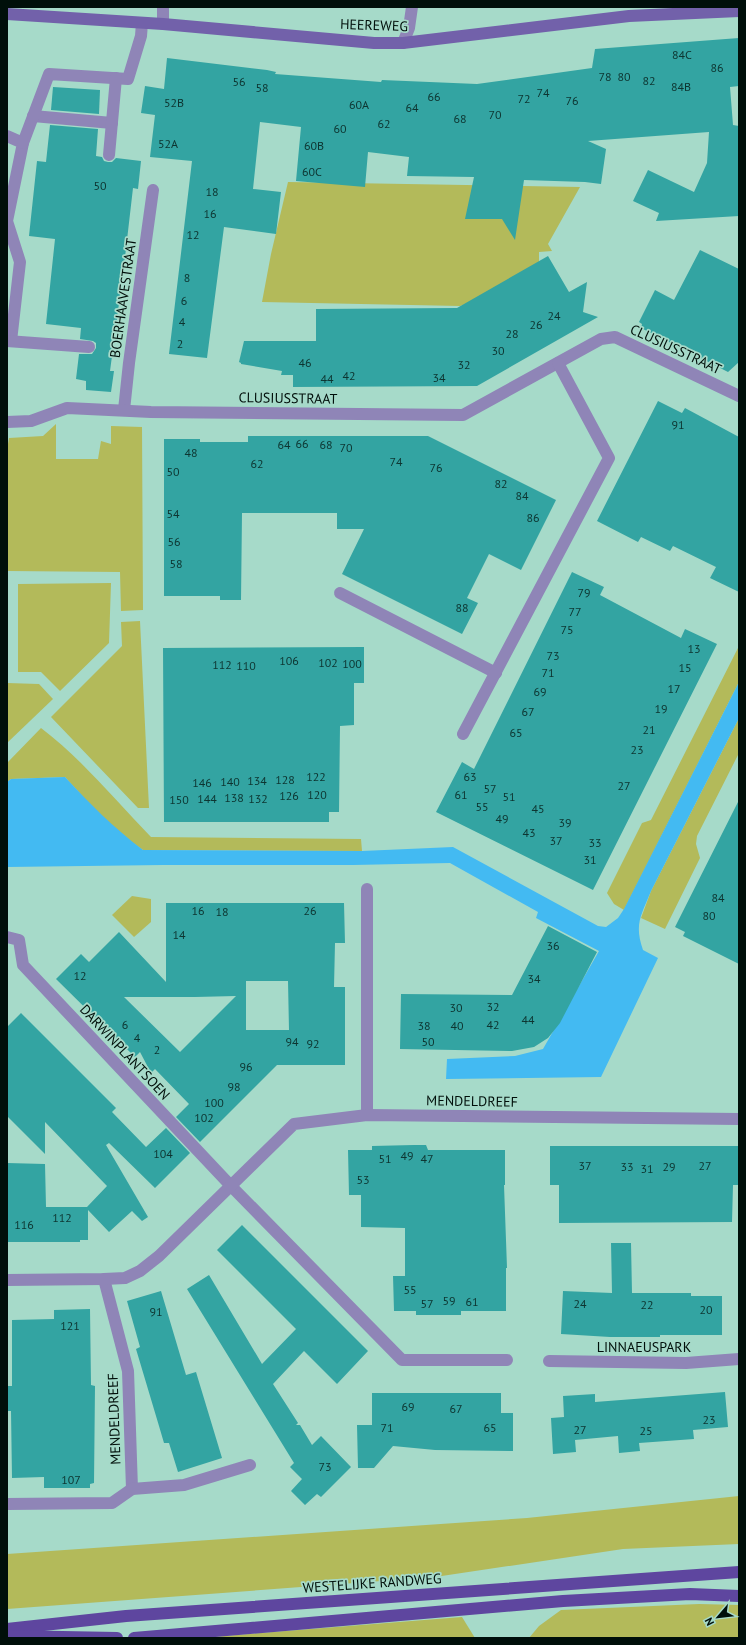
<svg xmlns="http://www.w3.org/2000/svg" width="746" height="1645" font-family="'PT Sans',sans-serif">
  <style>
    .green { fill: #b3ba5a }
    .water { fill: #43baf2 }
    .building { fill: #33a4a2; fill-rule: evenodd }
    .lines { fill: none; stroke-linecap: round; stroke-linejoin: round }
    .lane { stroke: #8f85b7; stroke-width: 12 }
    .street { stroke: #8f85b7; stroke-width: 12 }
    .secondary { stroke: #7261aa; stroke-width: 12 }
    .primary { stroke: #5e469f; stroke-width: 12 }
    .labels { text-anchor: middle; stroke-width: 3.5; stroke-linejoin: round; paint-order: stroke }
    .number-label { font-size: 12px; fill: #0d3430 }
    .street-label { font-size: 14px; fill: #000f0a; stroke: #a6dac9 }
  </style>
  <rect width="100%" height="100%" fill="#a6dac9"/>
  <!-- green -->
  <g class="green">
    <polygon points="288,182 580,187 548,244 552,251 539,252 539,263 472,302 460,306 262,302 271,254"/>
    <polygon points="56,424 56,459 98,459 101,441 111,444 111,426 142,427 143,610 121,611 120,572 7,571 7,450 9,438 43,436"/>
    <polygon points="111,583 109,643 60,691 41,672 18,672 18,584"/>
    <polygon points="140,621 149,808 138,808 51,717 122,646 121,622"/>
    <polygon points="739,646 739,682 624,910 614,904 607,893 642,823 651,820"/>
    <polygon points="7,683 39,684 53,699 7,743"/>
    <polygon points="739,718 739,753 697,836 696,844 700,858 665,929 641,918 651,891"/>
    <path d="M 41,728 C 82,759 115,800 151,837 L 361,839 L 362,851 L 143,850 L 122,835 L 96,811 L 65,777 L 11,779 L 7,782 L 7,763 Z"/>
    <polygon points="132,896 151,899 151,922 134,937 112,915"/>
    <polygon points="739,1496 739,1544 623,1549 435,1577 7,1609 7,1554 527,1518"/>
    <polygon points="699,1604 739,1605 739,1638 529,1638 539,1626 561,1610"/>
    <polygon points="462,1617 475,1638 199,1638"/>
  </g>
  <!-- water -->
  <path class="water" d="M 739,682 L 739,718 L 651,891 C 641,916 634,924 643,950 L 658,958 L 601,1077 L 446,1079 L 447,1059 L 515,1056 L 543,1049 L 599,951 L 536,918 L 538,912 L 450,863 L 353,865 L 163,865 L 7,867 L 7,782 L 11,779 L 65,777 C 91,805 113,827 143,850 L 362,851 L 453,847 L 598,926 L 606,927 L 618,918 L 624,909 Z"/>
  <!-- building -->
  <g class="building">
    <polygon points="739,38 739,86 730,87 733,125 739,126 739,216 656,221 659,213 633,201 648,170 694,192 707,163 709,132 588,141 606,149 601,184 585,182 524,180 515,240 502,219 465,219 474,177 407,176 409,157 368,152 365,187 296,181 301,127 260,122 253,189 281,192 276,234 224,227 207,358 169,354 192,161 150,157 155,115 141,113 145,86 164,89 167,58 267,70 276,72 275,74 381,82 382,80 477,84 592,68 595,49"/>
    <polygon points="53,87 100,90 99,114 51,110"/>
    <polygon points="50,125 98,129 96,156 102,157 104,161 108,162 112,162 116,158 141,161 138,189 133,188 124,266 110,371 114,371 111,392 86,390 86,381 76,379 79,354 92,354 96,348 96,343 93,341 80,339 81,328 46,324 55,239 29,236 37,161 46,162"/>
    <polygon points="700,250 739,269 739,362 728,372 641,328 642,324 639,322 655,290 674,300"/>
    <polygon points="548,256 569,292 587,282 583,312 598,317 477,386 293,387 293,375 281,375 282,371 241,364 241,363 239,362 244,341 316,341 316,309 457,308"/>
    <polygon points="658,401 682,413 685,408 739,437 739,592 710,578 716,567 673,546 670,551 641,537 638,542 597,521"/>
    <polygon points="248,436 428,436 556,500 521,570 489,554 467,598 478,603 462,634 342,574 364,529 337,529 337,513 242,513 241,600 220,600 220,596 164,596 164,439 200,439 200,442 248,442"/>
    <polygon points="572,572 604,587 600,595 681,638 685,629 717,644 593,890 436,812 462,762 474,769"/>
    <polygon points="364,647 364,683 354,683 354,725 340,726 339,812 329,812 329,822 164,822 163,648"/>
    <polygon points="739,800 739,964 683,936 685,932 675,927"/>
    <path d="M 166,903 L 344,903 L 345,943 L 335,943 L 334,987 L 345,987 L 345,1065 L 277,1065 L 200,1142 L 176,1117 L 189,1104 L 155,1069 L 151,1073 L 140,1052 L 135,1057 L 56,979 L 81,954 L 89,962 L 119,932 L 166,982 ZM 246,981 L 288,981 L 289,1030 L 246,1030 ZM 236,996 L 180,1052 L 124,997 L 195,997 Z"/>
    <polygon points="548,926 597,952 560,1023 548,1038 534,1047 512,1051 400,1049 401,994 512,995"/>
    <polygon points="21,1013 116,1108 112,1112 146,1147 166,1128 190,1153 155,1188 109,1143 106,1145 148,1217 142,1221 132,1211 109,1232 88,1210 88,1240 80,1240 80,1242 7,1242 7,1163 45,1164 46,1207 87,1207 107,1186 45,1122 45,1154 7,1116 7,1027"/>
    <polygon points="414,1145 426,1145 428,1150 505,1150 505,1185 504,1185 507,1268 506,1268 506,1311 461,1311 461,1315 416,1315 416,1311 394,1311 393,1276 405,1276 405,1228 361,1227 361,1195 349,1195 348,1150 372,1150 372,1146"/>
    <polygon points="550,1146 739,1146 739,1185 733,1185 732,1222 559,1223 559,1185 550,1185"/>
    <polygon points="242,1225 368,1351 337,1384 304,1351 273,1384 298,1423 296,1425 300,1425 312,1445 321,1436 351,1467 321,1497 317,1494 305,1505 291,1491 302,1479 290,1467 294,1463 187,1289 209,1275 262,1364 296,1329 217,1250"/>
    <polygon points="611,1243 631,1243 632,1293 691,1293 691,1296 722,1296 722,1335 660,1335 660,1337 610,1337 561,1334 563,1291 612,1293"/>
    <polygon points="161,1291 186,1375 196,1372 222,1458 178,1472 169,1443 164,1443 159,1426 136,1349 140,1347 127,1301"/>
    <polygon points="90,1309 91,1385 95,1386 94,1483 90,1484 90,1488 44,1488 44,1477 12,1478 11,1411 7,1411 7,1386 12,1386 12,1320 54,1319 54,1310"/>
    <polygon points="725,1392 728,1427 693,1430 694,1439 639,1443 640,1451 619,1453 618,1436 575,1440 576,1452 553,1454 551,1418 564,1417 563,1396 595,1394 595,1402"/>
    <polygon points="372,1393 501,1393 501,1413 513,1413 513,1451 435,1450 393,1446 374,1468 358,1468 357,1425 372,1425"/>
  </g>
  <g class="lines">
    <!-- lane -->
    <g class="lane">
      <polyline points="33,116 112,123"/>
      <polyline points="7,136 23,143 7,221 20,262 11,341"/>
      <polyline points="23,143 49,74 128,79 141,36 142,23"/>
      <polyline points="109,155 116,78"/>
      <polyline points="7,341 89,347"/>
    </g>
    <!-- street -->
    <g class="street">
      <polyline points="163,24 163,7"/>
      <polyline points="403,43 409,28 412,7"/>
      <polyline points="124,410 129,363 153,190"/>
      <polyline points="7,422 31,421 67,408 151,412 463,415 601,339 615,337 739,396"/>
      <polyline points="340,593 496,673"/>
      <polyline points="463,734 609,458 558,363"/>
      <polyline points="7,937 19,940 23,965 231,1186 402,1360 507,1360"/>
      <polyline points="367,1115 367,889"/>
      <polyline points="104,1279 128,1371 132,1489"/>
      <polyline points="7,1280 104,1279 125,1278 140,1271 159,1256 294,1124 367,1115 739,1119"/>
      <polyline points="549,1361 686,1363 739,1359"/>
      <polyline points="7,1504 112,1503 132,1489 184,1485 250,1465"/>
    </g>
    <!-- secondary -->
    <polyline class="secondary" points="7,14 163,24 374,43 403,43 629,16 739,11"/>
    <!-- primary -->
    <g class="primary">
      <polyline points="7,1629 126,1616 739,1572"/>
      <polyline points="7,1636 117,1638"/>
      <polyline points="134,1638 563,1601 690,1594 739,1596"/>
    </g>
  </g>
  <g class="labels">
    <!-- number labels -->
    <g class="number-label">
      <text x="682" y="59">84C</text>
      <text x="717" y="72">86</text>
      <text x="605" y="81">78</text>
      <text x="624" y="81">80</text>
      <text x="649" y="85">82</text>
      <text x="239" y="86">56</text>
      <text x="681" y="91">84B</text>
      <text x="262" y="92">58</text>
      <text x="543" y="97">74</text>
      <text x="434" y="101">66</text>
      <text x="524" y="103">72</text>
      <text x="572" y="105">76</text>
      <text x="174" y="107">52B</text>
      <text x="359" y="109">60A</text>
      <text x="412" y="112">64</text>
      <text x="495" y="119">70</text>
      <text x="460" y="123">68</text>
      <text x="384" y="128">62</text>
      <text x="340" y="133">60</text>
      <text x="168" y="148">52A</text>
      <text x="314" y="150">60B</text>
      <text x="312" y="176">60C</text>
      <text x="100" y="190">50</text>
      <text x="212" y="196">18</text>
      <text x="210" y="218">16</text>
      <text x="193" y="239">12</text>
      <text x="187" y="282">8</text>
      <text x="184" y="305">6</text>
      <text x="554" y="320">24</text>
      <text x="182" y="326">4</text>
      <text x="536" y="329">26</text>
      <text x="512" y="338">28</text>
      <text x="180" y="348">2</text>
      <text x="498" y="355">30</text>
      <text x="305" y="367">46</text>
      <text x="464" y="369">32</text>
      <text x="349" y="380">42</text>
      <text x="439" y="382">34</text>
      <text x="327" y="383">44</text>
      <text x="678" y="429">91</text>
      <text x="302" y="448">66</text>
      <text x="284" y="449">64</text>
      <text x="326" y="449">68</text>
      <text x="346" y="452">70</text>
      <text x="191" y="457">48</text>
      <text x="396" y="466">74</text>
      <text x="257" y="468">62</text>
      <text x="436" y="472">76</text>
      <text x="173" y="476">50</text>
      <text x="501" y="488">82</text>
      <text x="522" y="500">84</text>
      <text x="173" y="518">54</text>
      <text x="533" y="522">86</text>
      <text x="174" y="546">56</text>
      <text x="176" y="568">58</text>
      <text x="584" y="597">79</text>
      <text x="462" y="612">88</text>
      <text x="575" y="616">77</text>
      <text x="567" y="634">75</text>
      <text x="694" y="653">13</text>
      <text x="553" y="660">73</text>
      <text x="289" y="665">106</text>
      <text x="328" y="667">102</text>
      <text x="352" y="668">100</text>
      <text x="222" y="669">112</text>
      <text x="246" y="670">110</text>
      <text x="685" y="672">15</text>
      <text x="548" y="677">71</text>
      <text x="674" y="693">17</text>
      <text x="540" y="696">69</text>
      <text x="661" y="713">19</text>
      <text x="528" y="716">67</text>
      <text x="649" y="734">21</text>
      <text x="516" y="737">65</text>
      <text x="637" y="754">23</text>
      <text x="316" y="781">122</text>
      <text x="470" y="781">63</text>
      <text x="285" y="784">128</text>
      <text x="257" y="785">134</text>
      <text x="230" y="786">140</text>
      <text x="202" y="787">146</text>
      <text x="624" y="790">27</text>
      <text x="490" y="793">57</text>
      <text x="317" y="799">120</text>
      <text x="461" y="799">61</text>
      <text x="289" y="800">126</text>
      <text x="509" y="801">51</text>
      <text x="234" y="802">138</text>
      <text x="207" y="803">144</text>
      <text x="258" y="803">132</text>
      <text x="179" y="804">150</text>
      <text x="482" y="811">55</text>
      <text x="538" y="813">45</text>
      <text x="502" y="823">49</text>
      <text x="565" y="827">39</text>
      <text x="529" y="837">43</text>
      <text x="556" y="845">37</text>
      <text x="595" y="847">33</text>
      <text x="590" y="864">31</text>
      <text x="718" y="902">84</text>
      <text x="198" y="915">16</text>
      <text x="310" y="915">26</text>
      <text x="222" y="916">18</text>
      <text x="709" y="920">80</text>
      <text x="179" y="939">14</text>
      <text x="553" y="950">36</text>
      <text x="80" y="980">12</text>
      <text x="534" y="983">34</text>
      <text x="493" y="1011">32</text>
      <text x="456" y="1012">30</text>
      <text x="528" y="1024">44</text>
      <text x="125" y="1029">6</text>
      <text x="493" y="1029">42</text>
      <text x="424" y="1030">38</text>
      <text x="457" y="1030">40</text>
      <text x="137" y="1042">4</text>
      <text x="292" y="1046">94</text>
      <text x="428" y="1046">50</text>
      <text x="313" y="1048">92</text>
      <text x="157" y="1054">2</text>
      <text x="246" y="1071">96</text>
      <text x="234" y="1091">98</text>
      <text x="214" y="1107">100</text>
      <text x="204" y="1122">102</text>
      <text x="163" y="1158">104</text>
      <text x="407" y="1160">49</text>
      <text x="385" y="1163">51</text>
      <text x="427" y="1163">47</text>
      <text x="585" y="1170">37</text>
      <text x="705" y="1170">27</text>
      <text x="627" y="1171">33</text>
      <text x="669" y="1171">29</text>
      <text x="647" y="1173">31</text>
      <text x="363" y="1184">53</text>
      <text x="62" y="1222">112</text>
      <text x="24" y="1229">116</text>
      <text x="410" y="1294">55</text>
      <text x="449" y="1305">59</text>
      <text x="472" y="1306">61</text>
      <text x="427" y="1308">57</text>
      <text x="580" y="1308">24</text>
      <text x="647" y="1309">22</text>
      <text x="706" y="1314">20</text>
      <text x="156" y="1316">91</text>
      <text x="70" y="1330">121</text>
      <text x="408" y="1411">69</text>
      <text x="456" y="1413">67</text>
      <text x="709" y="1424">23</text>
      <text x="387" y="1432">71</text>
      <text x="490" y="1432">65</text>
      <text x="580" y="1434">27</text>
      <text x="646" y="1435">25</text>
      <text x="325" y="1471">73</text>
      <text x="71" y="1484">107</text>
    </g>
    <!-- street labels -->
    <g class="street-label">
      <text transform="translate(374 25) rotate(2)" y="5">HEEREWEG</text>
      <text transform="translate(123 298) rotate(-82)" y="5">BOERHAAVESTRAAT</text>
      <text transform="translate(676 349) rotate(25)" y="5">CLUSIUSSTRAAT</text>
      <text transform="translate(288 398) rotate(1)" y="5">CLUSIUSSTRAAT</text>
      <text transform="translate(125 1052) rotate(47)" y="5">DARWINPLANTSOEN</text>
      <text transform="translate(472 1101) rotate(1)" y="5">MENDELDREEF</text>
      <text x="644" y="1352">LINNAEUSPARK</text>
      <text transform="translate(114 1419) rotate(-92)" y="5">MENDELDREEF</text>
      <text transform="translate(372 1583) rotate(-4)" y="5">WESTELIJKE RANDWEG</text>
    </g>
  </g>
  <!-- border -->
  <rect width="746" height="1645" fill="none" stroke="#000f0a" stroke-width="16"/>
  <!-- north arrow -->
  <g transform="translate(718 1617) rotate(242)" stroke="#a6dac9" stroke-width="3" paint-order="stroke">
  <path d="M0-3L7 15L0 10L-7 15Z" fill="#000f0a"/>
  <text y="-6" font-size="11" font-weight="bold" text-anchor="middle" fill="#000f0a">N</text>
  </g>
</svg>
